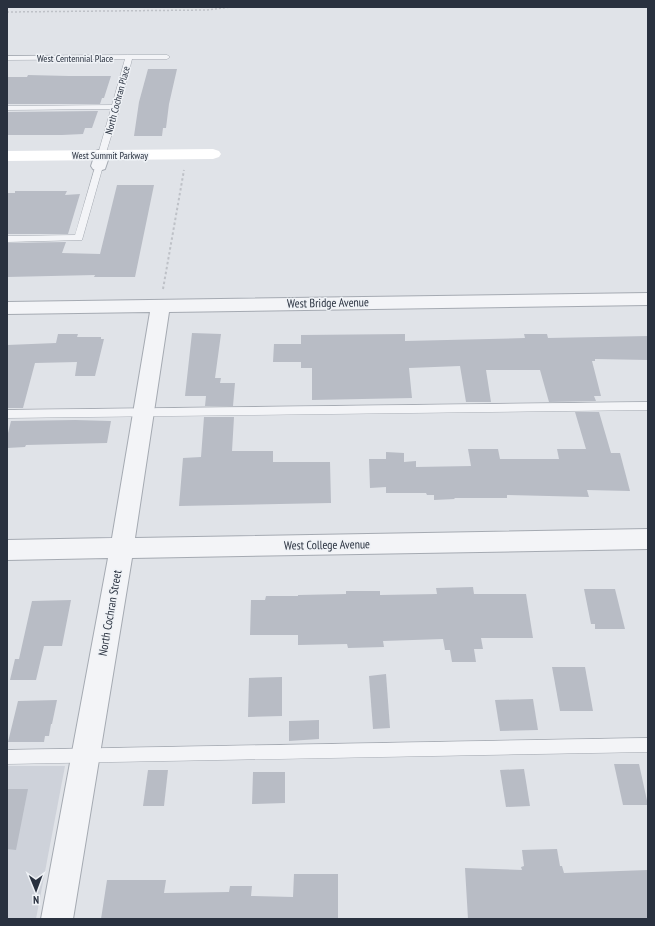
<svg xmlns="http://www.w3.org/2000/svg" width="655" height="926" font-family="'PT Sans Narrow',sans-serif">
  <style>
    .built { fill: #ced2da }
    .building { fill: #b8bcc5 }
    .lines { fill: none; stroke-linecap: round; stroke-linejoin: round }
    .lane-casing { stroke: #a5aab2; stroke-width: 1 }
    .street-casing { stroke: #a5aab2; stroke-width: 2 }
    .path-far1 { stroke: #bec1c7; stroke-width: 1.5; stroke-dasharray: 2 2; stroke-linecap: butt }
    .path { stroke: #bec1c7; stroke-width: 2; stroke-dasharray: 2.5 2.5; stroke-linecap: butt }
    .lane { fill: #f3f4f7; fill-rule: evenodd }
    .street { fill: #f3f4f7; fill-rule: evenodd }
    .secondary { fill: #fff; fill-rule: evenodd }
    .labels { text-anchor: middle; stroke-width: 3; stroke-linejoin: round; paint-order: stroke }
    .far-street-label { font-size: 10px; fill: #29313f; stroke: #eff2f6 }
    .street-label { font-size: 12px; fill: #29313f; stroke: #eff2f6 }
  </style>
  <rect width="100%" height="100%" fill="#e0e3e8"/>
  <!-- built -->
  <polygon class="built" points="7,766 65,766 36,919 7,919"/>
  <!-- building -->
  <g class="building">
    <polygon points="148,69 177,69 169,104 166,128 163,128 162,136 134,136 139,102"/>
    <polygon points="28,75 69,76 111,76 104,98 102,98 100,104 7,104 7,77 27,77"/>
    <polygon points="7,111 7,112 98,111 92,128 85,128 83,134 62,135 7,135"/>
    <polygon points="117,185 154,185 135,277 94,277 95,275 7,277 7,243 66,242 62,253 100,254"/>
    <polygon points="15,191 67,191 65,195 80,194 68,234 7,234 7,193 15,193"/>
    <polygon points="192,333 221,334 215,378 221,378 220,383 235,383 233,406 205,406 206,396 185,396"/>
    <polygon points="58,334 78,334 77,337 101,337 101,339 104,339 95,376 75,376 77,362 35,363 23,408 7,408 7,345 56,343"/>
    <polygon points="405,334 405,341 525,338 524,334 547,334 548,338 648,336 648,360 595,359 595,361 592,361 601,396 594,396 596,401 549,402 540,370 486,370 491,402 466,402 460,366 409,368 412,398 312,400 312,368 301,368 301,362 273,362 274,344 301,344 301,335"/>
    <polygon points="575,412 599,412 611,453 620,453 630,491 587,490 589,497 507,495 507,498 454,498 455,499 434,500 434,495 427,495 426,493 386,493 386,487 370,488 369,459 386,459 386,452 404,453 404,462 416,461 416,467 471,466 468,449 498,449 500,459 559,459 557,449 586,449"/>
    <polygon points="204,417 234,417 232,451 273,451 273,462 330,462 331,503 179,506 183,458 201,457"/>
    <polygon points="11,421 75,420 111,421 107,443 26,445 25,447 7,448 7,437"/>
    <polygon points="473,587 474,594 526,594 533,638 481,638 483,649 474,649 476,662 452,662 450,650 445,650 443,639 383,641 384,647 348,648 347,644 298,645 298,635 250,635 251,600 265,600 266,596 298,596 298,595 346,594 346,591 380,591 380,595 437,594 436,588"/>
    <polygon points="584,589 615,589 625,629 595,629 595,624 591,624"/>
    <polygon points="71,600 62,646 44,646 36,680 10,680 15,659 19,659 32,601"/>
    <polygon points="552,667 585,667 593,711 560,711"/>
    <polygon points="386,674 390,728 373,729 369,676"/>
    <polygon points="282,677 282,716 248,717 249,678"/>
    <polygon points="533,699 538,730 500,731 495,700"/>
    <polygon points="57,700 52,724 51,724 49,736 45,736 44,742 8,742 18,701"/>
    <polygon points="319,720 319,739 289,741 289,721"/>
    <polygon points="614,764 639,764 648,805 623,805"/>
    <polygon points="524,769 530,806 506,807 500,770"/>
    <polygon points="148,770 168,770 164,806 143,806"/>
    <polygon points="253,772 285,772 285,803 252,804"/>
    <polygon points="7,789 28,789 16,850 7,849"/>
    <polygon points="557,849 560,866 562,866 564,873 648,870 648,919 468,919 465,868 522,870 521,867 524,866 522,850"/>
    <polygon points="294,874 338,874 338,919 101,919 107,880 166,880 164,893 229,892 230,886 252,886 251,896 293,897"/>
  </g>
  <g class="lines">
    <!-- lane casing -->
    <g class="lane-casing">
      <g id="lane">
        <polygon points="128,55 167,55 170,57 167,59 132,59 120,107 105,156 99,156 98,154 111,109 7,110 7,106 112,105 125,59 7,60 7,56"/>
        <polygon points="96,164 102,164 103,166 82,240 7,242 7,236 75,235"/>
        <polygon points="648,402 648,410 7,418 7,410"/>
        <polygon points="648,738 648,752 7,764 7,750"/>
      </g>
    </g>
    <!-- street casing -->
    <g class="street-casing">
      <g id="street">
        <polygon points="102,149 108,151 110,154 105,169 99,171 93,169 91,166 96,151"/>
        <polygon points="648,293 648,305 169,312 135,538 648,529 648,549 132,558 73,919 41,919 108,558 7,560 7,540 112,538 150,312 7,314 7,302"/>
      </g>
    </g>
    <!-- path-far1 -->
    <polyline class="path-far1" points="7,12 207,10 231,7"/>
    <!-- path -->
    <polyline class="path" points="163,289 184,170"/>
    <!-- lane -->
    <use href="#lane" class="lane"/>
    <!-- street -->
    <use href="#street" class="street"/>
    <!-- secondary -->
    <polygon class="secondary" points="213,149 219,151 221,154 219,157 213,159 7,161 7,151"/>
  </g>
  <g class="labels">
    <!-- far-street labels -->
    <g class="far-street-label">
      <text x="75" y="62">West Centennial Place</text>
      <text transform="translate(117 100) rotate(-75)" y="4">North Cochran Place</text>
      <text x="110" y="159">West Summit Parkway</text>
    </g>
    <!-- street labels -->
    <g class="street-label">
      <text transform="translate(328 303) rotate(-1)" y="4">West Bridge Avenue</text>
      <text transform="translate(327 545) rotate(-1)" y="4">West College Avenue</text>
      <text transform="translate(110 613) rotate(-80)" y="4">North Cochran Street</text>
    </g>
  </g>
  <!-- border -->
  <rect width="655" height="926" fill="none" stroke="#29313f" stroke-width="16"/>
  <!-- north arrow -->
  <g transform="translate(36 890) rotate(179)" stroke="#eff2f6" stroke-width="3" paint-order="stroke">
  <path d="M0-3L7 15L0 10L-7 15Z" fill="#29313f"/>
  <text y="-6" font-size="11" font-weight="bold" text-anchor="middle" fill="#29313f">N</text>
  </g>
</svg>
